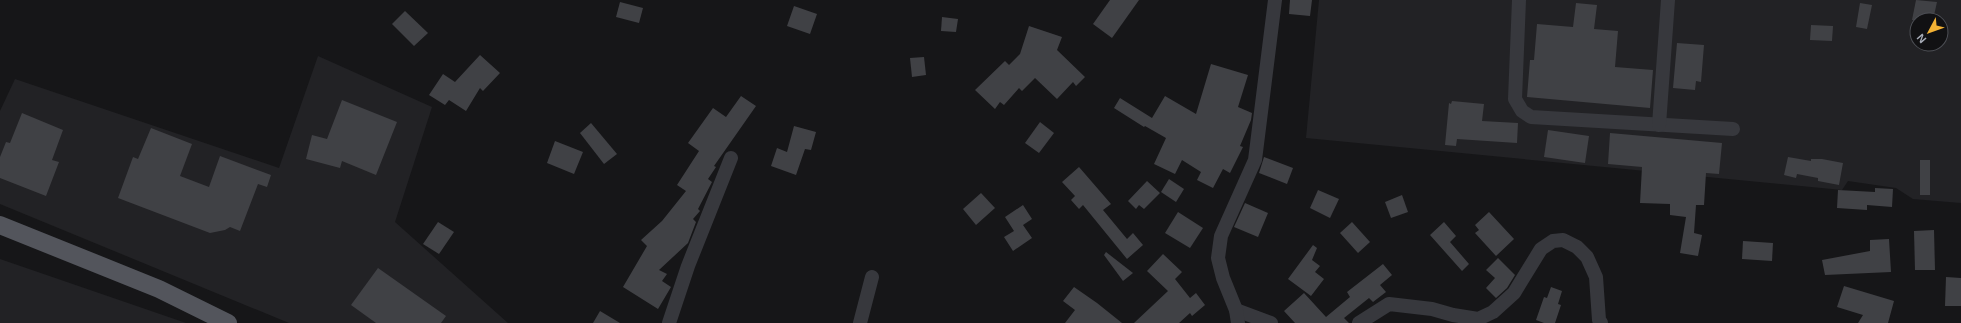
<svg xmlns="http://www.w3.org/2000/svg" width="1961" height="323" font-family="Arial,sans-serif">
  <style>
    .built { fill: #222225; fill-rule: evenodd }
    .building { fill: #404145 }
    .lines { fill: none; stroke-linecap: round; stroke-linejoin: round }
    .minor { stroke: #37383d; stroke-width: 14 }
    .major { stroke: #53555c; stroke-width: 18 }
  </style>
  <rect width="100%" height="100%" fill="#161618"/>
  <!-- built -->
  <g class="built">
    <path d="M 1319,0 L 1961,0 L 1961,203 L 1913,199 L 1896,188 L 1848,181 L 1842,190 L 1306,138 ZM 1917,20 L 1941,20 L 1941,44 L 1917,44 Z"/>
    <polygon points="318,56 432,107 395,222 508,323 289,323 0,204 0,111 15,79 279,168"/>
    <polygon points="0,259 186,323 0,323"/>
  </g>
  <!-- building -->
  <g class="building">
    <polygon points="1110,0 1139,0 1112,38 1093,24"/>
    <polygon points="1290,0 1312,0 1310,16 1289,14"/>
    <polygon points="1916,0 1937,2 1933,20 1912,20"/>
    <polygon points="620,2 643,8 639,23 616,17"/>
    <polygon points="1576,3 1597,5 1594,29 1618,31 1615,67 1653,70 1650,108 1527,97 1530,60 1534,60 1537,24 1573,27"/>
    <polygon points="1860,3 1872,5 1867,29 1856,27"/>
    <polygon points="794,6 817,14 810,34 787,26"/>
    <polygon points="405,11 428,33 414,46 392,24"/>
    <polygon points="942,17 958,19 956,32 941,31"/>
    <polygon points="1811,25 1833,26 1832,41 1810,40"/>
    <polygon points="1029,26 1062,37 1057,50 1085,77 1076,86 1073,82 1057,99 1035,78 1022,91 1019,88 1004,105 1000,102 995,109 975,90 1005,61 1009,65 1020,54"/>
    <polygon points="1677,43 1704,45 1701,82 1696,81 1695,90 1673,88"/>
    <polygon points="480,55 500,73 483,91 480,88 466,111 449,100 445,105 429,95 443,74 455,82"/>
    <polygon points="924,57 926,75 912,77 910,58"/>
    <polygon points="1211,64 1248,75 1238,107 1252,113 1251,120 1240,146 1243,147 1230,173 1223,169 1213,188 1197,180 1201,172 1182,160 1175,174 1154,164 1166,138 1145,126 1144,127 1114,108 1120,98 1152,118 1165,96 1196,114"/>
    <polygon points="741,96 756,106 714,166 716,167 708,179 712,182 698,209 700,211 693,219 696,222 688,243 659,270 667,274 662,281 671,287 658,309 623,287 647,246 641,240 662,221 686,191 677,185 699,151 688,143 713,108 726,117"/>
    <polygon points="342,100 397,122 376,175 342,161 340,168 306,159 312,135 327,139"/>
    <polygon points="1452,101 1484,104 1482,121 1518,123 1517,143 1457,139 1456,146 1445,145 1449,103 1451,104"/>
    <polygon points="22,113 63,130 52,160 59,162 46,196 0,178 0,157 6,142 10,143"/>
    <polygon points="1040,122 1054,133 1039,153 1025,143"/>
    <polygon points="591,123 617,154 604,164 580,133"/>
    <polygon points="794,126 816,132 811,150 805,149 796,175 771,166 777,148 787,152"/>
    <polygon points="151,128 192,144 180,176 209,187 220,156 271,175 267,187 258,184 240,231 230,227 225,230 210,233 118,198 133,157 138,159"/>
    <polygon points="1548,130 1589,136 1585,163 1544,157"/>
    <polygon points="1610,133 1722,143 1719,174 1706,173 1704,205 1696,205 1694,233 1702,235 1698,256 1680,253 1686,217 1670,215 1670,204 1640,203 1642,167 1608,164"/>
    <polygon points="555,141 583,152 574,174 547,163"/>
    <polygon points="1264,157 1293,168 1287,184 1259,173"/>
    <polygon points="1788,157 1811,161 1811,159 1822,159 1843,163 1839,185 1818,181 1818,178 1797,174 1796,178 1784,175"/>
    <rect x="1920" y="160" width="10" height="35"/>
    <polygon points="1079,167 1111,204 1103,210 1127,239 1133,233 1143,245 1127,259 1083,205 1079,209 1071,200 1075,196 1062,182"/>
    <polygon points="1169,179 1184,189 1176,202 1161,192"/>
    <polygon points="1147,181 1160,193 1144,209 1139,205 1136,209 1128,201"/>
    <polygon points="1875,188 1893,189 1892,207 1867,205 1867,210 1837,208 1838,190 1875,192"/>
    <polygon points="1318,190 1339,199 1330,218 1310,208"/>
    <polygon points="981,193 995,208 976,225 963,209"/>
    <polygon points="1402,195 1408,212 1391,218 1385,202"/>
    <polygon points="1245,203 1268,213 1258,237 1234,227"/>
    <polygon points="1023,205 1032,219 1023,225 1032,238 1013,251 1004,237 1014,231 1005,217"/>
    <polygon points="1178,212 1203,228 1190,248 1165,233"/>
    <polygon points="1489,212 1514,239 1496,256 1475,233 1479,230 1475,225"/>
    <polygon points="438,222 454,232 439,254 423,244"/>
    <polygon points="1352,222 1370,242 1358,253 1340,233"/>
    <polygon points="1444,222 1456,236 1450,242 1469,264 1462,271 1430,235"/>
    <polygon points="1934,230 1935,270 1915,270 1914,231"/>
    <polygon points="1889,239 1891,272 1825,275 1822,260 1870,251 1870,240"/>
    <polygon points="1743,241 1773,243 1772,261 1742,259"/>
    <polygon points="1313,245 1317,248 1312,260 1320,266 1315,272 1324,279 1311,296 1288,279"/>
    <polygon points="1106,252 1133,273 1123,281 1104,255"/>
    <polygon points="1163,254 1182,272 1175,279 1190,298 1196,293 1205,305 1192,316 1190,313 1179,323 1134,323 1168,291 1147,271"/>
    <polygon points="1498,258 1515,275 1507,288 1496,298 1486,288 1495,278 1486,270"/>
    <polygon points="1383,264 1392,275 1380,285 1386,292 1373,302 1369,298 1344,318 1349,323 1295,323 1284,311 1304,293 1326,317 1350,297 1347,292"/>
    <polygon points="378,268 446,316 441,323 376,323 351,305"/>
    <polygon points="1946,277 1961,278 1961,306 1945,306"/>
    <polygon points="1844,286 1894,301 1888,323 1858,323 1863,315 1837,307"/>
    <polygon points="1074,287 1097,303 1122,323 1065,323 1075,310 1063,301"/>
    <polygon points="1551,287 1562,291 1558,304 1561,305 1555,323 1544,323 1536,320 1544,297 1547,298"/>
    <polygon points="600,311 620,323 593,323"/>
  </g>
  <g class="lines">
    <!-- minor -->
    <g class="minor">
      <polyline points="1519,0 1515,99 1522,111 1531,117 1733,129"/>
      <polyline points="1659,125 1668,0"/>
      <polyline points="1236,310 1271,323"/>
      <polyline points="669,323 688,266 731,158"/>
      <polyline points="860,323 872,277"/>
      <polyline points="1238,323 1236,310 1223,278 1218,258 1221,236 1255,160 1275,0"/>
      <polyline points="1359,323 1389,304 1432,309 1453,315 1478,319 1493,312 1514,293 1541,249 1553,241 1563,240 1577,247 1587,257 1596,277 1599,320 1601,323"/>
    </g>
    <!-- major -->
    <polyline class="major" points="0,225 159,289 228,323"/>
  </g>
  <!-- north arrow -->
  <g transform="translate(1929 32) rotate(229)"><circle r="19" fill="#111113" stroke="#4d4f55"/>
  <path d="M0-3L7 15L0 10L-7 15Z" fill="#f2b134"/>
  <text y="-6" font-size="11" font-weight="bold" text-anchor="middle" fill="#a8adb8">N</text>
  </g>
</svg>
